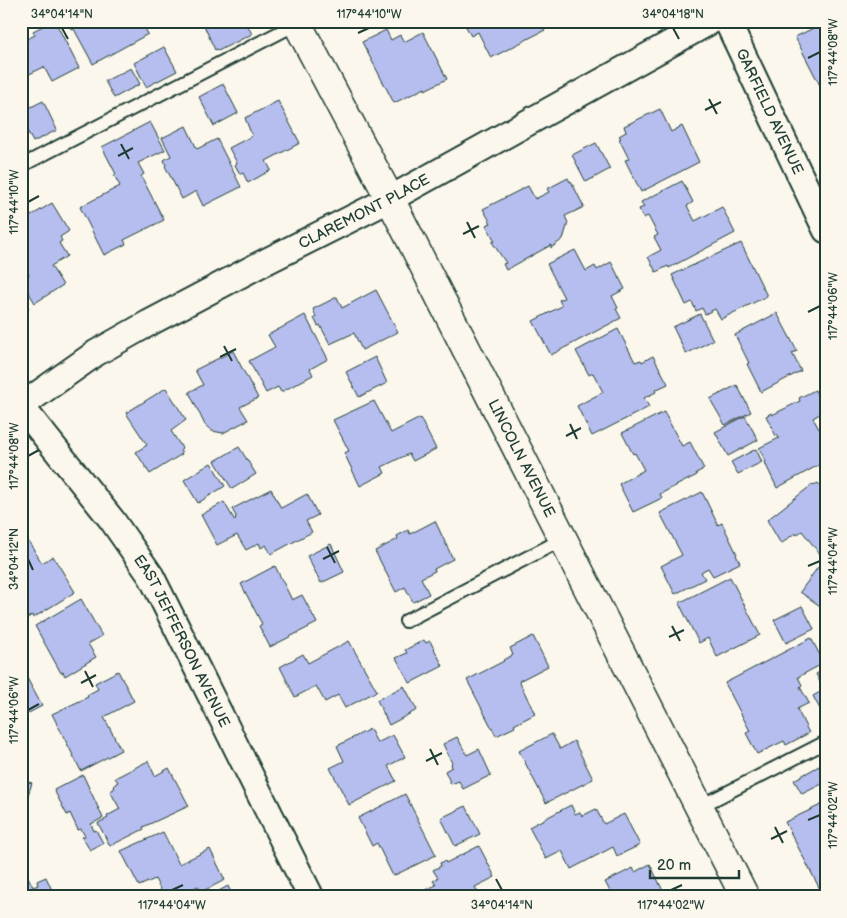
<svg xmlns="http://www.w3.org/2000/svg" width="847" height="918" font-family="'Balsamiq Sans',sans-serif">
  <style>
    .building { fill: #b6beef; stroke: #1f3d34 }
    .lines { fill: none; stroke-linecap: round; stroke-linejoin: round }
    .service-casing { stroke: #1f3d34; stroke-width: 16 }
    .minor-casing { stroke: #1f3d34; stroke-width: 29 }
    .tertiary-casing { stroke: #1f3d34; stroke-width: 31 }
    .service { stroke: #fbf7ec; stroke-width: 12 }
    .minor { stroke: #fbf7ec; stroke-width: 25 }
    .tertiary { stroke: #fbf7ec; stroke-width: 28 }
    .ticks { fill: none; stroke: #1f3d34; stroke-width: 2 }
    .labels { text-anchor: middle; stroke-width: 4; stroke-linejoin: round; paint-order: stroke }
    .street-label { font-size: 15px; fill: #1f3d34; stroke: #fbf7ec }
    .neatline { fill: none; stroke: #1f3d34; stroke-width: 2 }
    .ticks-label { font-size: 12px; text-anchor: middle; fill: #1f3d34 }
  </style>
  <rect width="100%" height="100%" fill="#fbf7ec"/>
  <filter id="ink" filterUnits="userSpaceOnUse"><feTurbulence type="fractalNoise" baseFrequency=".02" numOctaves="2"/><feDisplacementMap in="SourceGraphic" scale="10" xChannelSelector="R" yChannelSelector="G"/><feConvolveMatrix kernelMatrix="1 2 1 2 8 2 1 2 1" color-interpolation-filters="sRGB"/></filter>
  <g filter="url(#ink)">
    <!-- building -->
    <g class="building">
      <polygon points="53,21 55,21 79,68 52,82 44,67 21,78 21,42 35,35 33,31"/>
      <polygon points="68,21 141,21 148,34 93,64 74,29 72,30"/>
      <polygon points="211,21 245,21 252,34 218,51 217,49 215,50 206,30 204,25"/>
      <polygon points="463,21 536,21 538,24 541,22 545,30 491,58 478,32 471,36"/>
      <polygon points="826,22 826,97 795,37"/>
      <polygon points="386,30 391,40 400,35 404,42 423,32 447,79 425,90 425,88 394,103 362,42"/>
      <polygon points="164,47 177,71 146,87 134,63"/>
      <polygon points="131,68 140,84 114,98 105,81"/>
      <polygon points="223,84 238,113 214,126 199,97"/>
      <polygon points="43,101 57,130 33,142 21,119 21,112"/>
      <polygon points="278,101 300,143 266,161 271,170 248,183 243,173 240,174 235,165 237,163 229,148 252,136 245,118"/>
      <polygon points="660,109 671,132 682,126 699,162 641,192 625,160 629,159 619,139 621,138 619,136 626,132 624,126"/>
      <polygon points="150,122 165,150 138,163 144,174 141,176 164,220 124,240 126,244 104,255 80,207 120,186 114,175 116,174 102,147"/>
      <polygon points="186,126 197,149 217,139 241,187 203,206 196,191 182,199 165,166 166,165 164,160 171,156 162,138"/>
      <polygon points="596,143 610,169 586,182 572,155"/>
      <polygon points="568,178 570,182 571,181 584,207 565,216 568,223 563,239 551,248 551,245 506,270 503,264 506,263 492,242 495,241 486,225 491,223 483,209 528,186 535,199 549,192 547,189"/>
      <polygon points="682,181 693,202 687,206 695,221 722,207 735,233 669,268 668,266 656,272 648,257 661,250 654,237 658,235 648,216 643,218 639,209 644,207 641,202"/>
      <polygon points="52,203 69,231 60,237 62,241 59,243 67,256 51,266 63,285 35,303 21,280 29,275 21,262 21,226 23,225 21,222"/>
      <polygon points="741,243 767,296 721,319 715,309 705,314 702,308 696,311 692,302 686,305 672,275"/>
      <polygon points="575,250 586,271 595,266 597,270 611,262 625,289 612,296 618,308 616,309 621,318 551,355 533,321 562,306 559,300 564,298 547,264"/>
      <polygon points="376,290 398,332 362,350 354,333 330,344 320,325 318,326 314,318 316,317 313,309 337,297 342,308"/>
      <polygon points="21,298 29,308 21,314"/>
      <polygon points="777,313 797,351 792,353 801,371 761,392 747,364 749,363 735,335"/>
      <polygon points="700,314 713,340 686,354 673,327"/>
      <polygon points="305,315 328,359 310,369 313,375 281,392 278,387 266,393 249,361 275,347 268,335"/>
      <polygon points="618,329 635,362 641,360 642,362 653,356 668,384 655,390 656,392 644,398 649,407 592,436 577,406 603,392 593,373 589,375 576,351"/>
      <polygon points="233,351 258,398 240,407 248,420 223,433 212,431 205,425 189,392 203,385 195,370"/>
      <polygon points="375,357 387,383 359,397 346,372"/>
      <polygon points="737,385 751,412 725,425 710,399"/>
      <polygon points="166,388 186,420 171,431 182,448 180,450 182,454 150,474 136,452 147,445 126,413"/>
      <polygon points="815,390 825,411 813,418 819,429 821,428 825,435 822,436 826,443 826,461 777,488 765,463 766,462 759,448 779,438 777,435 776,436 766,416 771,413 772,415 800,401 799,398"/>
      <polygon points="374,401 391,433 420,418 436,449 413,461 409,454 398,459 382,467 385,473 360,486 344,453 349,451 333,420"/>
      <polygon points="664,412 682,446 690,442 704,469 696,473 697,475 660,494 662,498 633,512 619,484 644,470 635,453 633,454 622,433"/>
      <polygon points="745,416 758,440 728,456 715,432"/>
      <polygon points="239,447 256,474 232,489 215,461"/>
      <polygon points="756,449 762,462 738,474 731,462"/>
      <polygon points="211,463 225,486 198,503 184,480"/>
      <polygon points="818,483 826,493 826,555 823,558 802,531 796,535 795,533 781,544 767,520 813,484 814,485"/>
      <polygon points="271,489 281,508 307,494 318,515 306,521 312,532 271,554 266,545 261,548 259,543 246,550 237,535 217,545 201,515 224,502 235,521 236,516 232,509"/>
      <polygon points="702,492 718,525 722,523 737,554 736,555 740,563 713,576 708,568 701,572 705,579 675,594 661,566 682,555 660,513"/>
      <polygon points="435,521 453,559 434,569 435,571 421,578 429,594 413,602 405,587 396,592 375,551 398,539 397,536 408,530 410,534"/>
      <polygon points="21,539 22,541 27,539 42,563 53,556 75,592 33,618 32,615 21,622 21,607 26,605 23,600 21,601"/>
      <polygon points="331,544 344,572 321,583 307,556"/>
      <polygon points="275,566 292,600 302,595 317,623 270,647 259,626 262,624 241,584"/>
      <polygon points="818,567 826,572 826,610 800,592"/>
      <polygon points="730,577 760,635 717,657 708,638 699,643 679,603"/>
      <polygon points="81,599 102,636 88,644 96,657 65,676 63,672 61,673 35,626"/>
      <polygon points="802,606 814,629 786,643 774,620"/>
      <polygon points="533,636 548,666 519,681 535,714 514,725 515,727 496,736 467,680 504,661 503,660 513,655 510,648"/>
      <polygon points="811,638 824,663 798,677 802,685 800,687 809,703 797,709 809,733 786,745 784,741 757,754 746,733 750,731 725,683"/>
      <polygon points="424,640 426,643 430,641 443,666 410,683 396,658 407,653 405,650"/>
      <polygon points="349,641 377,691 345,708 338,695 325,702 316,686 295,697 280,667 303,654 308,663"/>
      <polygon points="21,667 42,706 21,717"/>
      <polygon points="826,669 826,720 813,696 824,690 816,674"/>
      <polygon points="118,671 134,701 104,717 121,750 81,771 52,714 88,697 87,695 98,689 95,683"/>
      <polygon points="404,686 417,710 389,725 377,700"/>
      <polygon points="370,729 377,743 393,735 405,757 388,766 396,781 349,805 330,768 344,761 337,746"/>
      <polygon points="552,734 560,749 574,741 593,779 546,803 519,751"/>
      <polygon points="457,737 467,755 479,749 491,775 463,789 459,781 451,784 445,771 452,767 451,764 452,763 443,744"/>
      <polygon points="148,761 155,776 169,768 189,806 143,827 144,829 110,846 98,823 108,818 107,816 120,809 110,791 114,789 115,784 118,782 115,778"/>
      <polygon points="819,766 826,782 802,794 794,780"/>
      <polygon points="83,775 103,818 91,824 94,831 96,830 103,843 90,850 82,837 85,836 81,829 78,830 70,813 67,815 54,790"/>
      <polygon points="21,780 32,783 22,813 21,813"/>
      <polygon points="405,794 436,855 393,876 377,843 372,846 358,818"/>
      <polygon points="825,803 826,897 824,897 785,822"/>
      <polygon points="571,805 575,814 580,812 582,816 596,809 604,824 624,814 640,845 617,856 613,847 571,869 562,851 546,859 529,827"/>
      <polygon points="466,806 480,834 455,846 441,818"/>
      <polygon points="163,832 179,864 210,849 225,880 201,892 198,886 188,891 187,889 172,897 164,897 155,879 139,886 121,851"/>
      <polygon points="479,846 495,877 475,887 480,897 426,897 423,891 436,885 433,881 438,878 433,870 441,866 440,863 445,861 446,863"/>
      <polygon points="650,864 666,897 613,897 605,882 633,868 635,872"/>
      <polygon points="28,877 33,887 38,885 37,881 46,877 55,897 21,897 21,880"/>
      <polygon points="228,886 233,897 208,897"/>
    </g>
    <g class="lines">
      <!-- service casing -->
      <g class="service-casing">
        <g id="service">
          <polyline points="21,166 300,22"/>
          <polyline points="406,621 563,539"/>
          <polyline points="699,807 826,742"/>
        </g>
      </g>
      <!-- minor casing -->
      <g class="minor-casing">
        <g id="minor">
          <path id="s1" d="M 727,21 L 826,230"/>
          <path id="s2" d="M 21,406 L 96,353 L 149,323 L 257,266 L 390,199 L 711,21"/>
          <path id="s3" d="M 21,406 L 112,520 L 151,576 L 311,897"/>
        </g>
      </g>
      <!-- tertiary casing -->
      <g class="tertiary-casing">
        <g id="tertiary">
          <path id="s4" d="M 296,21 L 390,199 L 745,897"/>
        </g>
      </g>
      <!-- service -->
      <use href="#service" class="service"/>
      <!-- minor -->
      <use href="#minor" class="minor"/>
      <!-- tertiary -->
      <use href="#tertiary" class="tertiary"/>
    </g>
  </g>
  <!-- ticks -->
  <path class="ticks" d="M 62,28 L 68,39M 673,28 L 679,39M 358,33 L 369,28M 808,58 L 820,52M 709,99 L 717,114M 705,110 L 721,102M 121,144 L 129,159M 118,156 L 133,148M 28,202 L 39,196M 467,222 L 475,238M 463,234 L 479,226M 808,312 L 820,306M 224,346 L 232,361M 220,357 L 236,349M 570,424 L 577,439M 566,436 L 581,428M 28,456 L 39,450M 327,547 L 335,563M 28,559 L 33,570M 323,559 L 339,551M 808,566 L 820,561M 672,626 L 680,641M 669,637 L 684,630M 85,671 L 93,687M 81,683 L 96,675M 28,710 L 39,704M 430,749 L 438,765M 426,761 L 442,753M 808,820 L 820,815M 775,827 L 783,843M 771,839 L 787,831M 496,879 L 502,890M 172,890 L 183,885M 671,890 L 682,885"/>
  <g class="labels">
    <!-- street labels -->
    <g class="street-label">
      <text dy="5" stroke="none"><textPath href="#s1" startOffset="100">GARFIELD AVENUE</textPath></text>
      <text dy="5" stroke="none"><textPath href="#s2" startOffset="395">CLAREMONT PLACE</textPath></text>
      <text dy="5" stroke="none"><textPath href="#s4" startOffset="492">LINCOLN AVENUE</textPath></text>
      <text dy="5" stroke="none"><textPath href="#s3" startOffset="286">EAST JEFFERSON AVENUE</textPath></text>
    </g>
  </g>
  <!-- margin -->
  <rect width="847" height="918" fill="none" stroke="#fbf7ec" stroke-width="55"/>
  <!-- scale -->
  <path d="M650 870v8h89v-8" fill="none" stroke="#1f3d34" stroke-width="2.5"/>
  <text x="657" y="870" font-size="15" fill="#1f3d34" stroke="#fbf7ec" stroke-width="4" paint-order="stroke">20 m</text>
  <rect x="28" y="28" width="792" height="862" class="neatline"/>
  <g class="ticks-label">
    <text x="62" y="18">34°04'14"N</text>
    <text x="369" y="18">117°44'10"W</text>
    <text x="673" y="18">34°04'18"N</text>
    <text transform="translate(833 52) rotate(-90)" y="4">117°44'08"W</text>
    <text transform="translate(14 202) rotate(-90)" y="4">117°44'10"W</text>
    <text transform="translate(833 306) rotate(-90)" y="4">117°44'06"W</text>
    <text transform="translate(14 456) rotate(-90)" y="4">117°44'08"W</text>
    <text transform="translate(14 559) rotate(-90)" y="4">34°04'12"N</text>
    <text transform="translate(833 561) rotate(-90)" y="4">117°44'04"W</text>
    <text transform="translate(14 710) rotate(-90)" y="4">117°44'06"W</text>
    <text transform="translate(833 815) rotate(-90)" y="4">117°44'02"W</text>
    <text x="172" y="909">117°44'04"W</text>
    <text x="502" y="909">34°04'14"N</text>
    <text x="671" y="909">117°44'02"W</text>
  </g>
</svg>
